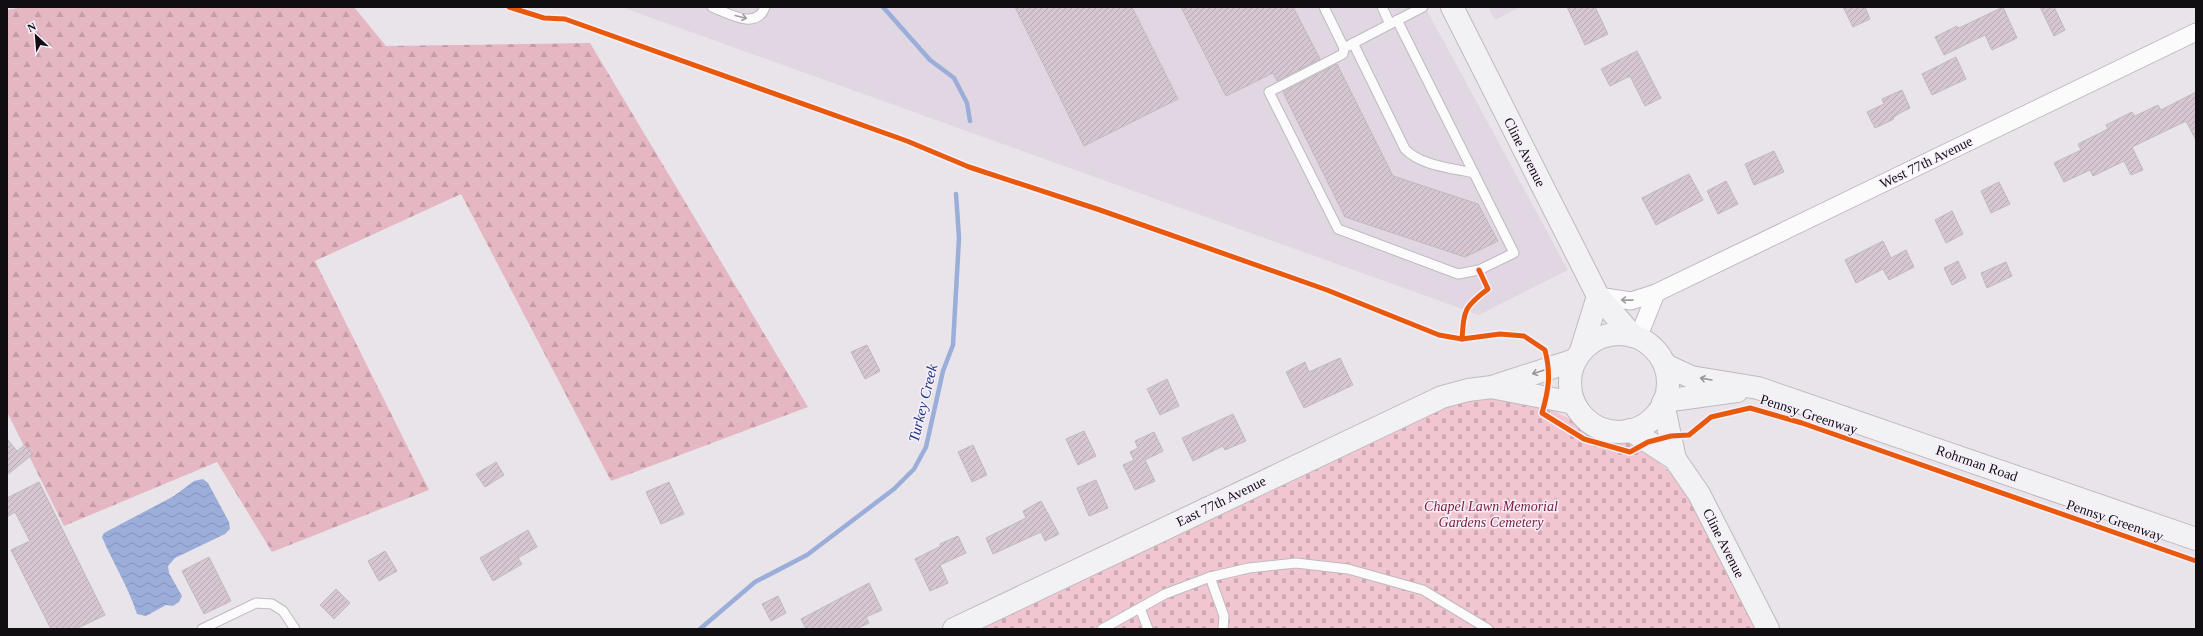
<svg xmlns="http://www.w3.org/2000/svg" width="2203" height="636" font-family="'Times New Roman',serif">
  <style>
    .built { fill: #e0d7e3 }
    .forest { fill: url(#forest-firs) }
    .cemetery { fill: url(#cemetery-stones) }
    .water { fill: url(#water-waves) }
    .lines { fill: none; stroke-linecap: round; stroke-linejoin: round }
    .stream { stroke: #9badd9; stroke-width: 4.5 }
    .building { fill: url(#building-hatch); stroke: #bfbabe }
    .lane-casing { stroke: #bebabf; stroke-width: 11 }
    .street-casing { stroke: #bebabf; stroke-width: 19 }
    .secondary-casing { stroke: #bebabf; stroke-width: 24 }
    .lane { stroke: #fcfbfc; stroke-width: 9 }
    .street { stroke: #fcfbfc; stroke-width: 17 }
    .secondary { stroke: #f2f1f4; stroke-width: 22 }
    .cycleway-casing { stroke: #f7effb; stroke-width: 8 }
    .cycleway { stroke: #e8590c; stroke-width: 5 }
    .oneway { stroke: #9e9c9e }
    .oneway2 { stroke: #98969a }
    .labels { text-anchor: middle; stroke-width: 3; stroke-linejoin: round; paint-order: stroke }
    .street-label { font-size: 14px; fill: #110e12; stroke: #f7effb }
    .park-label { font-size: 14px; font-style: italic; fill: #781d38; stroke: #f7effb }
    .water-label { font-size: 15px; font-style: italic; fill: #1b367e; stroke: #f7effb }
  </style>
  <defs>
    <pattern id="forest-firs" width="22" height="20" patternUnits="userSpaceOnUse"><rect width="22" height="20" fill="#e5b7c2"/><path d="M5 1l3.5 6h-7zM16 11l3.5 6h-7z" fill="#c39ca6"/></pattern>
    <pattern id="cemetery-stones" width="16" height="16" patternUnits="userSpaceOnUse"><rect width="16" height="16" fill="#f1c6d0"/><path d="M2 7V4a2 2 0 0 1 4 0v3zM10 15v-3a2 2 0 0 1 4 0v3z" fill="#cea9b2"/></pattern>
    <pattern id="water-waves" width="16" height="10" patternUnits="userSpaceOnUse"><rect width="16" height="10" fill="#9badd9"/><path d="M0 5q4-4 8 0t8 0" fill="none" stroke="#8494b9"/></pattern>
    <pattern id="building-hatch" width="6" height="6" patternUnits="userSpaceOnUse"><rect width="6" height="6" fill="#d5c6d1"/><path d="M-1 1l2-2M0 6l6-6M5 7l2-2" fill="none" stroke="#b6a9b2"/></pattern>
  </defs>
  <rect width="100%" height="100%" fill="#e9e4ea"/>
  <!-- built -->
  <g class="built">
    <polygon points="621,7 1425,7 1568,270 1479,315"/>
    <polygon points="1488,7 1520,7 1495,20"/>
  </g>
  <!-- forest -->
  <polygon class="forest" points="22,7 354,7 386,46 590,43 808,407 611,481 461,194 315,261 429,490 272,552 217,462 64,526 7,412 7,10"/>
  <!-- cemetery -->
  <polygon class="cemetery" points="1501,398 1541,404 1590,430 1624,439 1653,457 1678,480 1688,493 1759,629 974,629 1427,412 1476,399"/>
  <!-- water -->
  <path class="water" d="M 203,479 L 208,483 L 229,522 L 230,529 L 225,534 L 175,558 L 168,566 L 169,573 L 182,596 L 179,602 L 173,606 L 166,605 L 146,616 L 137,614 C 128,586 113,563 102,537 L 104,533 L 174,496 L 194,481 Z"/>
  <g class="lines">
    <!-- stream -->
    <g class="stream">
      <polyline points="883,7 930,60 954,78 967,103 970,121"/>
      <polyline points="700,629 755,582 807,555 894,489 914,469 926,447 943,371 953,345 959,238 956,194"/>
    </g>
  </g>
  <!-- building -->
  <g class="building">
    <polygon points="1015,7 1132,7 1178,99 1084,146"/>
    <polygon points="1181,7 1293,7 1320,59 1277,81 1273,73 1226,96"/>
    <polygon points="1567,7 1595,7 1608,34 1585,45"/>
    <polygon points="1843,7 1865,7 1870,19 1853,27"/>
    <polygon points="2003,7 2017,38 1992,50 1985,35 1944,55 1935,37 1957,26 1959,28"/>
    <polygon points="2040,7 2054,7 2065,30 2054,36"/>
    <polygon points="1637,51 1661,98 1645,106 1630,76 1610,86 1601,69"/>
    <polygon points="1956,57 1966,79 1932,95 1922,74"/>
    <polygon points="1337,64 1393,176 1478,204 1498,241 1465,257 1345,217 1283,92"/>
    <polygon points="1902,90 1910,108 1898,114 1893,118 1894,119 1875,128 1867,112 1884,104 1882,99"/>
    <polygon points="2196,92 2196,140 2186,121 2132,147 2143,170 2131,175 2124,161 2093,176 2090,170 2064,182 2054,163 2081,150 2078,144 2108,129 2106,125 2132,112 2135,116 2158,105 2161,110"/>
    <polygon points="1774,151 1784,172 1754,185 1745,164"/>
    <polygon points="1689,174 1703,200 1656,225 1642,198"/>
    <polygon points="1726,181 1738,204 1718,214 1707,191"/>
    <polygon points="1999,182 2010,204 1991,213 1981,191"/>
    <polygon points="1952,211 1963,234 1946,243 1935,220"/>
    <polygon points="1883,241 1891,258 1906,250 1914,267 1889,280 1883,269 1856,283 1845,260"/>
    <polygon points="1958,261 1966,278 1952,285 1944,268"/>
    <polygon points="2006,262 2012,276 1987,288 1981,273"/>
    <polygon points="867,345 880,371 865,379 851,352"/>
    <polygon points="1340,358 1353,385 1304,408 1286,372 1305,362 1309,372"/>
    <polygon points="1167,379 1179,406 1160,415 1147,389"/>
    <polygon points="1233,414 1246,441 1225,450 1223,446 1193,461 1182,438"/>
    <polygon points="1084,431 1096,456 1078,465 1066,439"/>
    <polygon points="1154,432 1163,451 1145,460 1155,481 1135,490 1123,465 1134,460 1130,452 1138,448 1135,441"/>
    <polygon points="7,439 17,451 25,445 33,454 7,475"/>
    <polygon points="973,445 987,475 972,482 958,452"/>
    <polygon points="496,462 504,475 485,487 476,474"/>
    <polygon points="1096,480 1108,508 1089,516 1077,488"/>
    <polygon points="39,482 105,615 76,629 51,629 11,550 30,541 15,512 7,517 7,498"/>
    <polygon points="669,482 684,514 661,524 646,492"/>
    <polygon points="1041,501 1059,534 1045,541 1041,532 993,554 986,538 1026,518 1023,511"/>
    <polygon points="528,530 537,547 518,558 522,564 493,581 480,558"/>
    <polygon points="958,536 966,553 940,565 948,583 930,591 915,559 941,546 940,544"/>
    <polygon points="385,551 397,571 379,581 368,561"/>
    <polygon points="209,557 231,601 204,614 182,571"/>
    <polygon points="869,583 882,610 866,617 869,623 856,629 806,629 801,619"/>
    <polygon points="336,589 350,603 334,619 320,605"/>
    <polygon points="778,596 786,613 771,621 762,604"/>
  </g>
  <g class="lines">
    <!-- lane casing -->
    <g class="lane-casing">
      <g id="lane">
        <path d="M 712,7 C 728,13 756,31 765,7"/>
        <polyline points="1324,7 1344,48 1423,7"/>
        <polyline points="1382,7 1390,24"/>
        <path d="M 1353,43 L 1405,149 C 1421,166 1452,168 1474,173"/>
        <polyline points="1344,48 1343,54 1269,92 1338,229 1458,274 1479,270 1514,253 1397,20"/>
        <polyline points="1210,577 1224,616 1223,629"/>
        <polyline points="1140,608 1148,629"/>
        <polyline points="202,629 256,603 272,604 283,611 295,629"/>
        <polyline points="1102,629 1165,594 1210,577 1249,568 1296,563 1348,569 1423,590 1488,629"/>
      </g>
    </g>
    <!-- street casing -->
    <g class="street-casing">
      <g id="street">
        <polyline points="1598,296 1631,301 1656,293 2196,32"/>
        <polyline points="1638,338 1656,293"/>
      </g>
    </g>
    <!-- secondary casing -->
    <g class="secondary-casing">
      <g id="secondary">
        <polyline points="1452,7 1598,296 1633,336"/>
        <circle cx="1619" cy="383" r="49"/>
        <polyline points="1581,351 1598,296"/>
        <polyline points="1665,365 1691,377 1758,388 2196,539"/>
        <polyline points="1496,388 1574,403"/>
        <polyline points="1664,401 1737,391"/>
        <polyline points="1663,403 1675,459"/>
        <polyline points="1630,430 1675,459 1699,494 1768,629"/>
        <polyline points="954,629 1442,397 1468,390 1492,387 1575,360"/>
      </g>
    </g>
    <!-- lane -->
    <use href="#lane" class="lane"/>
    <!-- street -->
    <use href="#street" class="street"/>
    <!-- secondary -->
    <use href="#secondary" class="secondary"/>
    <!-- cycleway casing -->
    <g class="cycleway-casing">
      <g id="cycleway">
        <path d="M 509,7 L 544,18 L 565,19 L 907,141 L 969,167 L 1100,210 L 1327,290 L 1439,335 L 1462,339 L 1500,334 L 1524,336 L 1545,350 C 1551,374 1549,389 1542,413 L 1584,439 L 1630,452 L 1648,442 L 1671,436 L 1689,435 L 1711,417 L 1750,408 L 1802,423 L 2196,561"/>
        <path d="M 1462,339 C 1464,310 1464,307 1488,289 L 1479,270"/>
      </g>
    </g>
    <!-- cycleway -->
    <use href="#cycleway" class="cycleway"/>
  </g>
  <!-- one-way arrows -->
  <defs><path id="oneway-shaft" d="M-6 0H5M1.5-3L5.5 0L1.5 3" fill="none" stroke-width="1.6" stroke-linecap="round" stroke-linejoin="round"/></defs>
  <g class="oneway">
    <use href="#oneway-shaft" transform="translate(741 17) rotate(14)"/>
    <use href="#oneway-shaft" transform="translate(1627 300) rotate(-179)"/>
  </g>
  <g class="oneway2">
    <use href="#oneway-shaft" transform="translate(1538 372) rotate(162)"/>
    <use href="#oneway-shaft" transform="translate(1706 379) rotate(-170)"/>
  </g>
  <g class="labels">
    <!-- street labels -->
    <g class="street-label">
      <text transform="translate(1525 152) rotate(63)" y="5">Cline Avenue</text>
      <text transform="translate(1926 162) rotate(-26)" y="5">West 77th Avenue</text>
      <text transform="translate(1809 414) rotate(18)" y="5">Pennsy Greenway</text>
      <text transform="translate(1977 463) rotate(19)" y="5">Rohrman Road</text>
      <text transform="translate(1221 501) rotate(-26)" y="5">East 77th Avenue</text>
      <text transform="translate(2115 520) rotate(19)" y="5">Pennsy Greenway</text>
      <text transform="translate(1724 543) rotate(63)" y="5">Cline Avenue</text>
    </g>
    <!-- park labels -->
    <g class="park-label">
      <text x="1491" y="511">Chapel Lawn Memorial<tspan x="1491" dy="16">Gardens Cemetery</tspan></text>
    </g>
    <!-- water labels -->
    <g class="water-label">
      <text transform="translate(923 403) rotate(-76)" y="5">Turkey Creek</text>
    </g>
  </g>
  <!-- border -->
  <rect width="2203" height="636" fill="none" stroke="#110e12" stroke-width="16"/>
  <!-- north arrow -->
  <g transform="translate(36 36) rotate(334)" stroke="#f7effb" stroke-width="3" paint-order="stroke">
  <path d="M0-3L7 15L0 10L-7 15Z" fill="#110e12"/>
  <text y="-6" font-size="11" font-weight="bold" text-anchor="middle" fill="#110e12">N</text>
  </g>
</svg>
